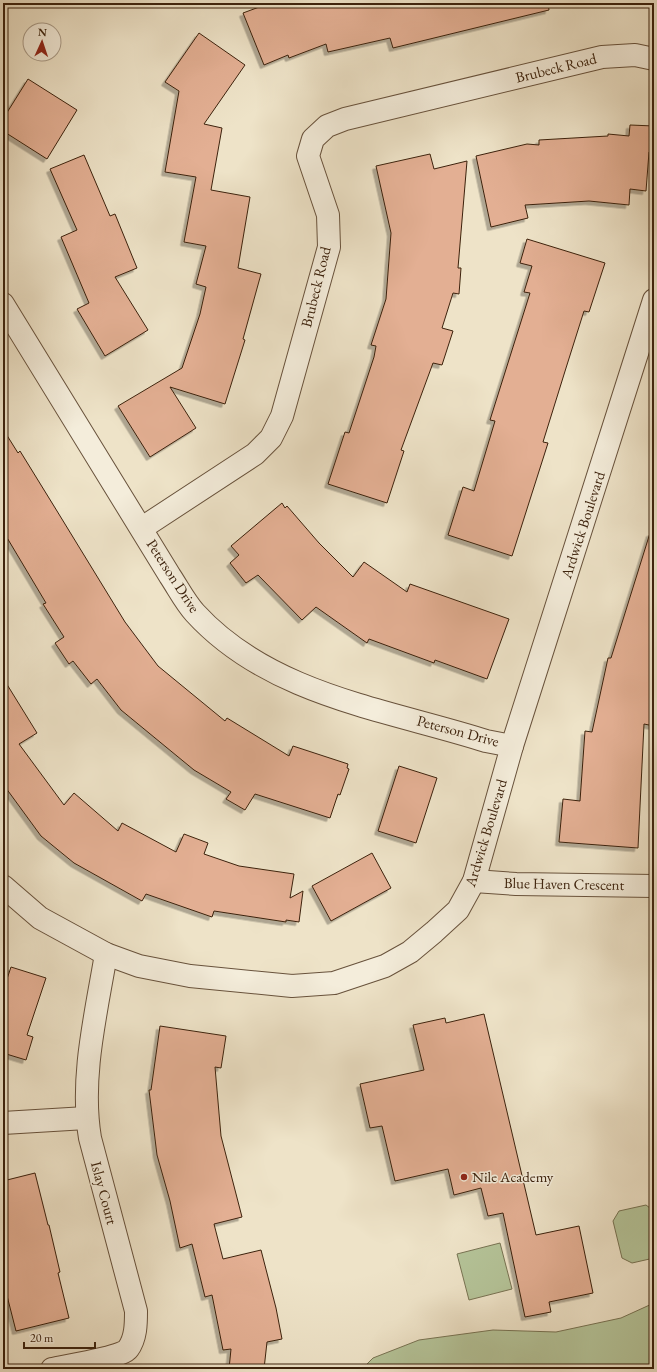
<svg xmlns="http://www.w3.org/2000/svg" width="657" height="1372" font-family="'EB Garamond',serif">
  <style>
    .green { fill: #b5c499; stroke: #787353 }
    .building { fill: #e3af93; stroke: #3c220d; filter: url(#shadow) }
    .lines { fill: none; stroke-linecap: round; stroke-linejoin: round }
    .minor-casing { stroke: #68523c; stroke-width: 24 }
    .minor { stroke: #f4eddb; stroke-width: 22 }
    .poi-dot { fill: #8f2418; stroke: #f4eddb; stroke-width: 1.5 }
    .labels { text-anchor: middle; stroke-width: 3; stroke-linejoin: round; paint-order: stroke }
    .street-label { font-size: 15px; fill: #3c220d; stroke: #f4eddb }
    .poi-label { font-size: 15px; fill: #3c220d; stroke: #f4eddb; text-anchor: start }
  </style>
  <defs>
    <filter id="shadow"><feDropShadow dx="-3.5" dy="3.5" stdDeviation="0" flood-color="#0004"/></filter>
  </defs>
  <rect width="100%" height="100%" fill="#eee3c8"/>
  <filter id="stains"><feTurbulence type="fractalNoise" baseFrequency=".005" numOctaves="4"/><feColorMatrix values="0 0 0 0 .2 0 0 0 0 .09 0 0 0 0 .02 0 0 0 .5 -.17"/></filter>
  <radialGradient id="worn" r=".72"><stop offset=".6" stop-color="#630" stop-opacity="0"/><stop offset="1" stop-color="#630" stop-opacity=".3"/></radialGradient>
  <!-- green -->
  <g class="green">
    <polygon points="646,1205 654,1211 654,1258 632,1263 622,1258 613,1221 619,1211"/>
    <polygon points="500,1243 512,1289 469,1300 457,1254"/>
    <polygon points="654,1303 654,1369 362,1369 373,1358 419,1340 493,1330 556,1332 621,1318"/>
  </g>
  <!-- building -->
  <g class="building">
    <polygon points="270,3 548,3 549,10 393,48 390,38 328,52 326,44 289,58 288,55 264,65 243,13"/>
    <polygon points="199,33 245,65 204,124 222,128 211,190 250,197 238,268 261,274 243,339 245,340 225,404 170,387 196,428 150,457 118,406 182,368 200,314 206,287 196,284 206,246 184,242 196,177 165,172 179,91 165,82"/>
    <polygon points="28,79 77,110 47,159 3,131 3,119"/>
    <polygon points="630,125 654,126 654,152 649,152 646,191 630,189 629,205 589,201 525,205 528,218 491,227 476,156 527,144 539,145 539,140 608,136 608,134 629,136"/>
    <polygon points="430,154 434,169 467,161 458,268 461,268 459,294 453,293 442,328 453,331 442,365 433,363 401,450 404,451 387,503 328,484 345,432 349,433 374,357 376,346 371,345 386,299 391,233 376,166"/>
    <polygon points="84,155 110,216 115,214 137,268 115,277 148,330 105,356 77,309 89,303 61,237 77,230 50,169"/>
    <polygon points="527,239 605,263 589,312 584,311 566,368 543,442 548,443 512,556 448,535 463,487 474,491 495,421 490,420 530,293 524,292 532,266 520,263"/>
    <polygon points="3,429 18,453 20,451 57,511 125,622 158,666 225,721 227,718 289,756 293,746 348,764 347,768 349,769 340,795 338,794 330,818 255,794 245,810 226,799 231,792 194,770 121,710 97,679 91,684 73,661 69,664 55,643 64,637 43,604 46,603 3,531"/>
    <polygon points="282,503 285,508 287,506 319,543 353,577 364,562 407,592 410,584 509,619 487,679 435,660 434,663 369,639 367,643 316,607 302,620 258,575 246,583 230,563 239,555 231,546"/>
    <polygon points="650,533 654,533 654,726 644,724 638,848 559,842 563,799 580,801 585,731 592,732 608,658 611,658"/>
    <polygon points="3,678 37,733 19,744 64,805 74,793 118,831 122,823 176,852 184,834 208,843 204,854 239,866 294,874 290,898 303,891 299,922 286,920 286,922 214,911 212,917 146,894 142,901 74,863 41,836 3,784"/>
    <polygon points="399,766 437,778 416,843 378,831"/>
    <polygon points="372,853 391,888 331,921 312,886"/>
    <polygon points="11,967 46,978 27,1035 33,1037 26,1060 3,1053 3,991"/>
    <polygon points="484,1014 536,1235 579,1226 593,1293 549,1302 551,1312 525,1317 503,1213 488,1216 481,1188 454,1195 448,1169 395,1181 382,1126 370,1128 360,1084 424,1070 413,1025 445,1018 446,1023"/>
    <polygon points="160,1026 226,1036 221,1068 215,1067 221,1136 242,1217 214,1224 223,1259 261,1250 276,1308 282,1339 267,1342 264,1369 229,1369 231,1349 223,1350 212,1295 205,1297 192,1244 180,1248 170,1201 157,1155 149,1090 151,1090"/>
    <polygon points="35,1173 48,1225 49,1225 60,1272 58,1273 69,1318 16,1331 3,1280 3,1181"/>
  </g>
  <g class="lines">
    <!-- minor casing -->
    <g class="minor-casing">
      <g id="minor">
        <path d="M 3,304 L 170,576 C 178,588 185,602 195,613 C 270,695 385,709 486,741 L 512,746"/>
        <polyline points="142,528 255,454 271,438 282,416 329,247 328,215 308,156 313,139 327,126 345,119 602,57 635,55 654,59"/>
        <polyline points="474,881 516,884 654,886"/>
        <polyline points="3,886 40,918 106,954 139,966 190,976 292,986 334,983 385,966 410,952 434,932 458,910 474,881 512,746 654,300"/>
        <polyline points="3,1123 86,1118"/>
        <path d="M 52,1369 C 65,1366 123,1357 128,1349 C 136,1338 136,1324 136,1311 L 90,1138 C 80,1078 96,1014 106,954"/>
      </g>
    </g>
    <!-- minor -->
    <use href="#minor" class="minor"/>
  </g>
  <!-- markers -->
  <circle class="poi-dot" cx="464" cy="1177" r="4"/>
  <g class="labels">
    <!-- street labels -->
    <g class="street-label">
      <text transform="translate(556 68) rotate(-14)" y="5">Brubeck Road</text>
      <text transform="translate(316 287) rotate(-76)" y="5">Brubeck Road</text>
      <text transform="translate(583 525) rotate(-72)" y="5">Ardwick Boulevard</text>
      <text transform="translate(173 576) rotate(57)" y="5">Peterson Drive</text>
      <text transform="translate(458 731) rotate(15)" y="5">Peterson Drive</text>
      <text transform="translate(486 833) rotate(-73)" y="5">Ardwick Boulevard</text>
      <text transform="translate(564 884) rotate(1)" y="5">Blue Haven Crescent</text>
      <text transform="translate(104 1193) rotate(75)" y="5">Islay Court</text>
    </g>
    <!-- poi labels -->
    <g class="poi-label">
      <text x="472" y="1182">Nile Academy</text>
    </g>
  </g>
  <!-- margin -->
  <rect width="657" height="1372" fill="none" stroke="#eee3c8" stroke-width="16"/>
  <rect x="4" y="4" width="649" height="1364" fill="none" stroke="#3c220d" stroke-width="2"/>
  <rect x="8" y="8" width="641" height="1356" fill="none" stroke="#3c220d"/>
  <!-- north arrow -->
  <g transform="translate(42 42) rotate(3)"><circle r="19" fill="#f4eddb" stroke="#aa9c89"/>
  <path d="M0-3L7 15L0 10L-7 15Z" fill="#8f2418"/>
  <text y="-6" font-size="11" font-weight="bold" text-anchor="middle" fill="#3c220d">N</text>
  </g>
  <!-- scale -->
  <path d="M24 1342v6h71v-6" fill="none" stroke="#3c220d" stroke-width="2"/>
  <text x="30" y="1342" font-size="12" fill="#3c220d" stroke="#f4eddb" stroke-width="3" paint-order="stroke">20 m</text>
  <rect width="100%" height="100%" filter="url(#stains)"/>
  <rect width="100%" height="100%" fill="url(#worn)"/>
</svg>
